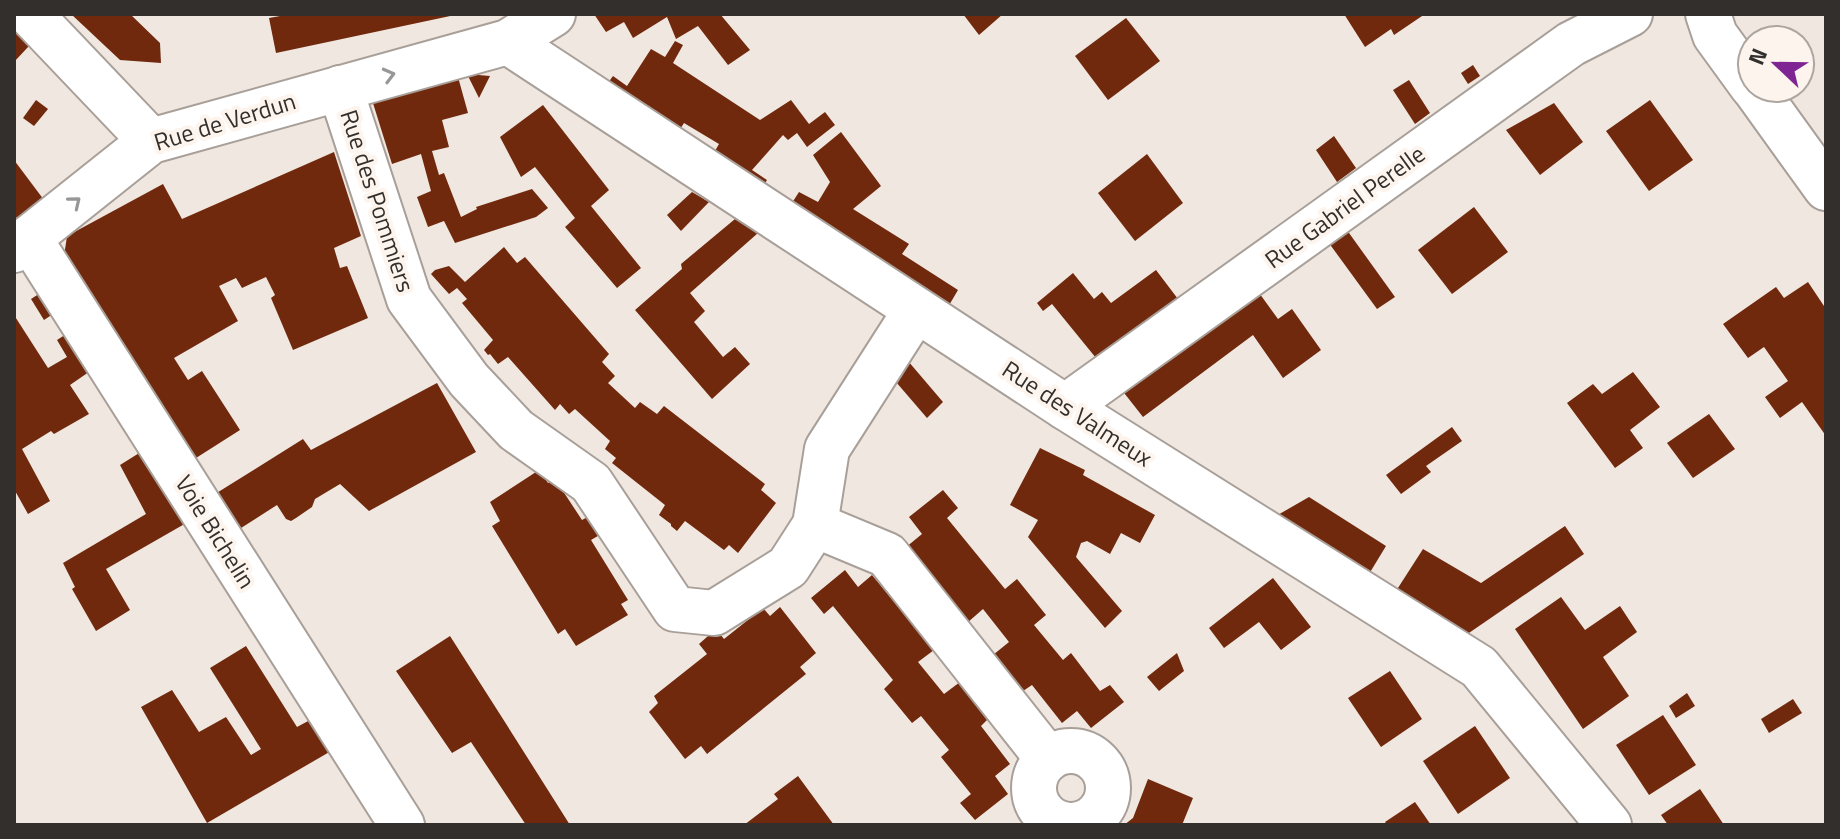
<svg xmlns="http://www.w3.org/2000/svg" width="1840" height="839" font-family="'Titillium Web',sans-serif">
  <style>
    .building { fill: #70290d }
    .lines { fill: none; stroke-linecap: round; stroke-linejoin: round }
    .minor-casing { stroke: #a89f99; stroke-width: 48 }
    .minor { stroke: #fff; stroke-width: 44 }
    .oneway { stroke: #989796 }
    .labels { text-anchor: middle; stroke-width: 8; stroke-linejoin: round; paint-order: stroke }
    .street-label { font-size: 24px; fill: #322f2c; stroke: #fdf4ee }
  </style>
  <rect width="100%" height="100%" fill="#f0e7e0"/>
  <!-- building -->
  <g class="building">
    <polygon points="71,14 130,14 160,43 161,63 120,60"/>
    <polygon points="291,14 454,14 455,15 276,53 269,18"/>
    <polygon points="594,14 720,14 750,50 728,65 698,26 676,39 667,17 633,38 624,22 606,32"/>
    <polygon points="963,14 1003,14 979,35"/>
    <polygon points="1344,14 1425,14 1394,35 1391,29 1365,47"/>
    <polygon points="1126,18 1160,61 1108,100 1075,56"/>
    <polygon points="14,30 29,46 14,62"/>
    <polygon points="675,41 683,45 673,63 760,120 791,100 809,124 825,112 835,125 807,147 797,133 788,140 783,135 752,170 767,180 762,188 712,156 719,144 684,123 677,134 605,87 613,76 627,86 651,49 665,57"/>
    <polygon points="1473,65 1480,76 1468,84 1461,73"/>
    <polygon points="467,74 490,76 479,98"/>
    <polygon points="458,77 468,113 442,120 449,147 432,151 439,175 444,173 461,217 477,209 476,207 532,189 548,208 536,217 455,243 444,221 428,227 417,197 431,191 421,154 392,164 372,100"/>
    <polygon points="1409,80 1430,113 1415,124 1393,90"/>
    <polygon points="36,100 48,109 34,126 23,118"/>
    <polygon points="1650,100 1693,160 1649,191 1606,131"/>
    <polygon points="1554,103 1583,142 1540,175 1506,130"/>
    <polygon points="543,105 609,190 591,206 641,268 617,288 565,227 575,218 535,167 521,177 500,137"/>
    <polygon points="841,132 881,186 853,209 909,244 902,254 958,290 948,307 790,206 799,192 818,202 830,182 813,155"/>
    <polygon points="1334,136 1356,168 1337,182 1316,150"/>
    <polygon points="334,152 361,236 334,248 340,268 347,266 368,318 293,350 271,298 275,295 266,277 242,288 236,278 219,286 238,321 174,358 188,380 202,371 240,430 185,465 62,270 67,236 163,184 182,219"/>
    <polygon points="1147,154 1183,203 1135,241 1098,193"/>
    <polygon points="14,160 47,204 14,221"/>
    <polygon points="692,192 709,202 681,231 667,215"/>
    <polygon points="1474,207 1508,252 1452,294 1418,250"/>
    <polygon points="735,219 758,233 690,293 705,311 694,322 723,357 735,347 750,364 712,399 635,310 682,269 681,264"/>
    <polygon points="1344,226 1395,297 1377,309 1326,239"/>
    <polygon points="504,247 517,263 525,257 609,354 602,362 615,376 608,383 635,408 640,402 657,414 664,406 765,484 761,490 776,503 738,553 729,545 724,550 685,521 677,531 671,526 671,524 659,515 665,505 612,463 616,458 605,449 610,441 575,409 569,414 560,404 555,410 508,357 498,364 490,354 488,355 484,350 493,340 462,303 467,299 457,288 449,294 431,274 435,270 449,266 465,282"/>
    <polygon points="1156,270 1178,299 1096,358 1052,304 1043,311 1037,303 1073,273 1094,299 1102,292 1111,303"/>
    <polygon points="1808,282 1826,309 1826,436 1802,402 1780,418 1765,397 1788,381 1764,347 1748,358 1723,324 1776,287 1784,298"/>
    <polygon points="48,288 62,308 44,320 31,299"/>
    <polygon points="1257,290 1278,319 1292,309 1321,350 1283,378 1253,335 1143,417 1121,389"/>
    <polygon points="14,315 48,368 67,357 57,340 74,329 99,365 70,385 89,414 54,434 51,431 22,449 50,501 28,514 14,489"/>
    <polygon points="908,361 943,402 927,418 896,382"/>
    <polygon points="1633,372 1660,407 1630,430 1643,448 1615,468 1567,403 1593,384 1602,394"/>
    <polygon points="437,383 476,452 369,511 340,484 315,499 312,507 296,518 291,521 286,519 277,505 230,535 207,499 303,439 311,450"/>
    <polygon points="1709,414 1735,449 1693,478 1667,443"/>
    <polygon points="1452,427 1462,441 1426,466 1431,472 1401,494 1386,475"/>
    <polygon points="1040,448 1085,470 1083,475 1155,515 1140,543 1121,533 1110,554 1087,541 1081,543 1076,557 1122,611 1105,628 1028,537 1038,520 1010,505"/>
    <polygon points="144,450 188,522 106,569 130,610 96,631 72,589 75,587 63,563 146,514 120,465"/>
    <polygon points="539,470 548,483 555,479 582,520 593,514 603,533 591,540 628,600 621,604 628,615 576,646 565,629 558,634 492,526 500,521 490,502"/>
    <polygon points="943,490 958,508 947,518 1005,589 1017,579 1046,615 1034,625 1063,660 1071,653 1100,691 1110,685 1124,702 1091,728 1077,711 1062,723 1032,685 1023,691 993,655 1009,642 983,609 967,623 905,548 922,534 909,517"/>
    <polygon points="1309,497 1386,546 1369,574 1276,516"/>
    <polygon points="1565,526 1584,554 1466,635 1396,591 1423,549 1481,583"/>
    <polygon points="845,570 858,587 872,575 934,650 918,662 944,694 960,682 989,718 981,726 1010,764 995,776 1008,794 975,820 960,803 971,794 941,757 949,750 921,716 912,723 884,689 893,680 833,606 824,614 811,598"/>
    <polygon points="1273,578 1311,627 1281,650 1259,622 1224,648 1209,628"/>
    <polygon points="1561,597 1585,630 1620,606 1637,632 1603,657 1629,696 1583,729 1515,629"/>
    <polygon points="780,607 816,653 800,667 806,674 707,754 701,746 685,759 649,712 658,703 654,696 707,654 699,644 716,629 724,639 763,608 770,616"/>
    <polygon points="450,636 503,719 570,825 526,825 471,742 452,753 396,671"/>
    <polygon points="246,646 297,727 310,720 338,747 207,823 141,707 172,690 199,732 226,717 251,755 261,749 210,668"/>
    <polygon points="1177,653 1184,671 1159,691 1147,677"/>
    <polygon points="1390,671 1422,719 1381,747 1348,698"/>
    <polygon points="1687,693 1695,706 1676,718 1669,706"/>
    <polygon points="1793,699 1802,713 1769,733 1761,719"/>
    <polygon points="1663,715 1696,765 1649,795 1616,745"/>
    <polygon points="1475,726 1510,778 1458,814 1423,761"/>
    <polygon points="798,776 834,825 744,825 778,799 774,794"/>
    <polygon points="1148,779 1193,798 1182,825 1124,825 1133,818"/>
    <polygon points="1700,789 1724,825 1668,825 1661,815"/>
    <polygon points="1415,802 1431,825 1387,825 1385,822"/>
  </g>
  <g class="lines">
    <!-- minor casing -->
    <g class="minor-casing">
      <g id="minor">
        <polyline points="30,14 151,141"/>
        <polyline points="1708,14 1715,35 1752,86"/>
        <polyline points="508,42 1065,407 1479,667 1609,825"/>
        <polyline points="340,88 409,299 469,380 516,430 591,483 675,609 714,613 788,567 815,525 827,449 916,310"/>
        <polyline points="1754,88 1826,188"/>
        <polyline points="29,238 402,825"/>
        <polyline points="14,250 151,141 508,42 553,14"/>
        <polyline points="1065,407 1571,44 1630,14"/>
        <polyline points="815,525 887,555 1048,759"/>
        <circle cx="1071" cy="788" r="37"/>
      </g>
    </g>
    <!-- minor -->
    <use href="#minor" class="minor"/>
  </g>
  <!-- one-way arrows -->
  <defs><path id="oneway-chevron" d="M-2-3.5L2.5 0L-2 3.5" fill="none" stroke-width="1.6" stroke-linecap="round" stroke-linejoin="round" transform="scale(2)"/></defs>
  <g class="oneway">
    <use href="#oneway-chevron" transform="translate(389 75) rotate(-15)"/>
    <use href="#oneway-chevron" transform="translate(75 202) rotate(-39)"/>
  </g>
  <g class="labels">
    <!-- street labels -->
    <g class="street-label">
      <text transform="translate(225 122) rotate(-17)" y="8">Rue de Verdun</text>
      <text transform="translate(377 201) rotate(72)" y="8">Rue des Pommiers</text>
      <text transform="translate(1345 207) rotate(-36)" y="8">Rue Gabriel Perelle</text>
      <text transform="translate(1077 414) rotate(33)" y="8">Rue des Valmeux</text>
      <text transform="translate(215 532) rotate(58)" y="8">Voie Bichelin</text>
    </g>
  </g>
  <!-- border -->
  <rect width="1840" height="839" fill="none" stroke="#322f2c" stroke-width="32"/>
  <!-- north arrow -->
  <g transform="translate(1776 64) rotate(292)"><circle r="38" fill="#fdf4ee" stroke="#aca5a0" stroke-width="2"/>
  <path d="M0-6L14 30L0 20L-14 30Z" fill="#7f2593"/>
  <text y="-12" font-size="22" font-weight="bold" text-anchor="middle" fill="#322f2c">N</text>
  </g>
</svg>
